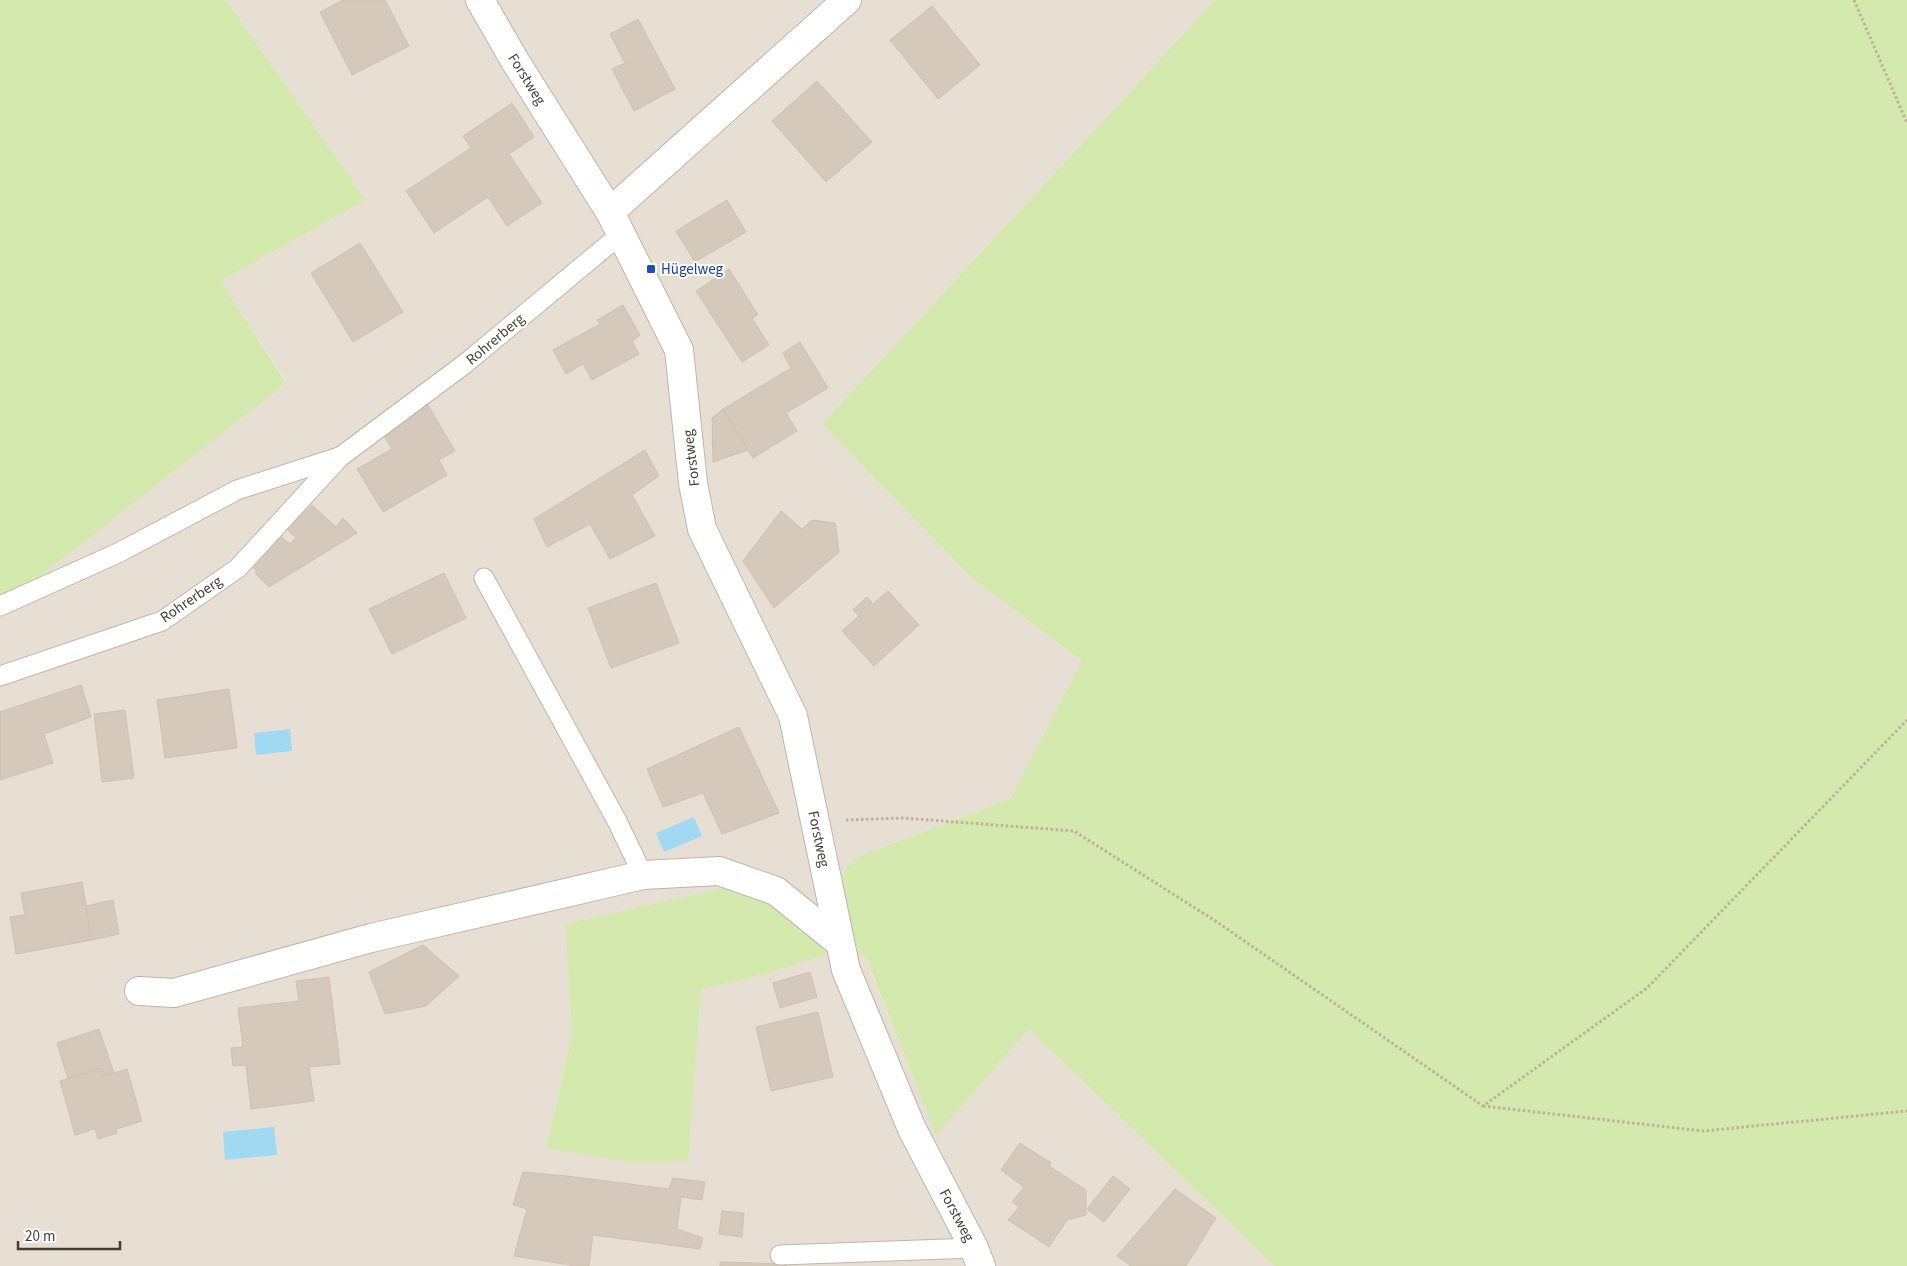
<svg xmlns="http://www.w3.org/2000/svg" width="1907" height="1266" font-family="'Source Sans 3',sans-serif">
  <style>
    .residential { fill: #e8dfd4 }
    .green { fill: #d4e9ae }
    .water { fill: #a1d9f2 }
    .building { fill: #d5c9bb; stroke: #d0c0af }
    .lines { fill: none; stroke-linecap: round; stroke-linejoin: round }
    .lane-casing { stroke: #bfb5a9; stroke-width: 21 }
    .street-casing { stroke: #bfb5a9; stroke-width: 30 }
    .path { stroke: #c1af9a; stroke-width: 3; stroke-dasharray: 2.5 2.5; stroke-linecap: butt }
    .lane { stroke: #fff; stroke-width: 19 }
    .street { stroke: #fff; stroke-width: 28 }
    .transit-dot { fill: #1a4fb4; stroke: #fff; stroke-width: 2 }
    .labels { text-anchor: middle; stroke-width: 4; stroke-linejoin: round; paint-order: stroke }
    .street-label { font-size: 15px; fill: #463e35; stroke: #fff }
    .transit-label { font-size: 15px; fill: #164399; stroke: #fff; text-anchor: start }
  </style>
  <rect width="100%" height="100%" fill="#f3eee6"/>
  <!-- residential -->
  <polygon class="residential" points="226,0 1215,0 822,424 971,577 1082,661 1010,799 854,858 821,906 723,888 565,924 572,1035 546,1147 687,1161 701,990 773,972 819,957 865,955 871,972 936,1134 1029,1029 1274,1266 0,1266 0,608 286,382 221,281 366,200"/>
  <!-- green -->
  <g class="green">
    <polygon points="0,0 226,0 366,200 221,281 286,383 0,608"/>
    <polygon points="1215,0 1907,0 1907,1266 1274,1266 1029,1029 936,1135 865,955 819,957 773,972 701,990 688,1161 630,1162 546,1148 572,1035 565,924 723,888 821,906 854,858 1010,799 1082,661 971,577 822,424"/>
  </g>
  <!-- water -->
  <g class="water">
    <polygon points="290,729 292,751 256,755 254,733"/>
    <polygon points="694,817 702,836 664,852 656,833"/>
    <polygon points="274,1127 277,1155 225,1160 223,1132"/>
  </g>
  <!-- building -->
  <g class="building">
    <polygon points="343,0 385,0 409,46 352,75 320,12"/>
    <polygon points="932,6 980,65 938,99 890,40"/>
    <polygon points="638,19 675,89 634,111 612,69 625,63 610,34"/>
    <polygon points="817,81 872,142 826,182 772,121"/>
    <polygon points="512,103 534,137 509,154 542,203 507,226 488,197 434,233 406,191 471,148 463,136"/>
    <polygon points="727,200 746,232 695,262 676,231"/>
    <polygon points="360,243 403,312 353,342 311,273"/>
    <polygon points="729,269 758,315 752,318 769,345 742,362 696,291"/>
    <polygon points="623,305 640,335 632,341 639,354 592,380 583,364 566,374 553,350 600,324 597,320"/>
    <polygon points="800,342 828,388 786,413 797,431 753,458 723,409 791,368 783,353"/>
    <polygon points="428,405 455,451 439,460 447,475 383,512 357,469 392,449 382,432"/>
    <polygon points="723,409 748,450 713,462 712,418"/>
    <polygon points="645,450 659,476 632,495 655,536 610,559 590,524 547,547 534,519"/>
    <polygon points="312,505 336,527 343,518 357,533 269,587 255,573 257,571 251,566 280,536 290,544 296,538 287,529"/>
    <polygon points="781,511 802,529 812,520 835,523 839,552 774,608 743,561"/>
    <polygon points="444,573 466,618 392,654 369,609"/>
    <polygon points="656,583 679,643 611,668 588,608"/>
    <polygon points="888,591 919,625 874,666 842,631 859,616 853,610 867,597 873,604"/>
    <polygon points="81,685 91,717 44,734 53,763 0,780 0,712"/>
    <polygon points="229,689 237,748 165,758 157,700"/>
    <polygon points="125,710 134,778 102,782 94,714"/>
    <polygon points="739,727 779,813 722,834 703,793 663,807 647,769"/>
    <polygon points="82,882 92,940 16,954 10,917 25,915 21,893"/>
    <polygon points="113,900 119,934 92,940 86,906"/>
    <polygon points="423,945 459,976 426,1006 385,1014 369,972"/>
    <polygon points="810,972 817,997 780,1008 773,983"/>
    <polygon points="329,977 340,1064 309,1067 314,1101 251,1109 246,1065 233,1066 231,1048 243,1047 238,1008 299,1001 296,981"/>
    <polygon points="818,1012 833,1077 771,1091 756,1027"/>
    <polygon points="99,1029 114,1073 103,1076 101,1068 68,1079 57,1043"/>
    <polygon points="101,1068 103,1076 127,1069 142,1121 116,1129 117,1133 98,1139 95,1129 75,1135 60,1081"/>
    <polygon points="1020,1143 1051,1163 1049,1166 1086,1190 1086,1215 1067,1220 1049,1247 1008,1220 1019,1207 1012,1202 1024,1187 1001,1170"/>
    <polygon points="523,1172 567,1176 669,1189 673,1178 705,1182 702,1200 681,1197 677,1229 703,1238 700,1249 593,1235 589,1266 576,1266 514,1256 527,1209 513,1205"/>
    <polygon points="1113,1176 1130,1189 1104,1222 1087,1209"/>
    <polygon points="1175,1189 1216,1218 1186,1266 1131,1266 1117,1256"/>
    <polygon points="722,1211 744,1213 742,1237 719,1234"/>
    <polygon points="720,1262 786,1264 786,1266 720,1266"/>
  </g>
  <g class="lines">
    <!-- lane casing -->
    <g class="lane-casing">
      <g id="lane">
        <polyline points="484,578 617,821 643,875"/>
        <polyline points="0,606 118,553 237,490 339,457"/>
        <polyline points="0,676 162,621 238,568 340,457 466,363 621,234"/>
        <polyline points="780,1255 974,1248"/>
      </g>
    </g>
    <!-- street casing -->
    <g class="street-casing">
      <g id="street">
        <polyline points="480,0 515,61 610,212 679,350 693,483 702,529 793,716 846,970 912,1129 974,1248 981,1266"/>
        <polyline points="610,212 847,0"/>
        <polyline points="139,991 174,993 371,938 643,875 719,871 776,891 840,943"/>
      </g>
    </g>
    <!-- path -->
    <g class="path">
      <polyline points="1854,0 1907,123"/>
      <polyline points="846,820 903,818 1074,831 1217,922 1483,1106 1647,988 1907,720"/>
      <polyline points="1483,1106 1703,1131 1907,1111"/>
    </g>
    <!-- lane -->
    <use href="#lane" class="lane"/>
    <!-- street -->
    <use href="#street" class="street"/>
  </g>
  <!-- markers -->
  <rect class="transit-dot" x="646" y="264" width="10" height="10" rx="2.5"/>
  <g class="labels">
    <!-- street labels -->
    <g class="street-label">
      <text transform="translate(527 79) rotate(58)" y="5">Forstweg</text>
      <text transform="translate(495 339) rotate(-40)" y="5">Rohrerberg</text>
      <text transform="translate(691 458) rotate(-97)" y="5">Forstweg</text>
      <text transform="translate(191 599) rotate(-34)" y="5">Rohrerberg</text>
      <text transform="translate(819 839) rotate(78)" y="5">Forstweg</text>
      <text transform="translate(957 1215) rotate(62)" y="5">Forstweg</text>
    </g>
    <!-- transit labels -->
    <g class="transit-label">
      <text x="661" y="274">Hügelweg</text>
    </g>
  </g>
  <!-- scale -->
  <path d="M18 1241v8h102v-8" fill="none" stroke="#463e35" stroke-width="2.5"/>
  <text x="25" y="1241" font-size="15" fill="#463e35" stroke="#ffffff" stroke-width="4" paint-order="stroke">20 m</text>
</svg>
